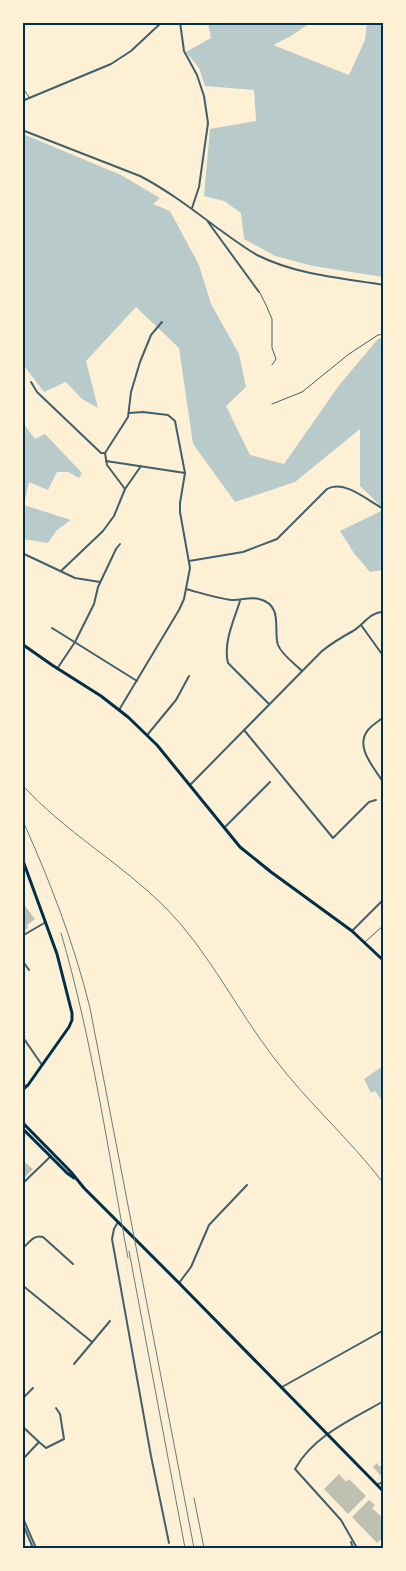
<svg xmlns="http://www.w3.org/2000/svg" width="406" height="1571" font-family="Manrope,sans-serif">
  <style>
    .green { fill: #b9caca }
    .building { fill: #bec0b2 }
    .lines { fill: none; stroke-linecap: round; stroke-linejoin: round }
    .service { stroke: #3f606c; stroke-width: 1 }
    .minor { stroke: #3f606c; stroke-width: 2 }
    .secondary { stroke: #003049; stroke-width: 3 }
    .primary { stroke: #003049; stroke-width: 3 }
    .rail { stroke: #657d81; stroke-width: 1 }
    .neatline { fill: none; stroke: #003049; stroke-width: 2 }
  </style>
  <rect width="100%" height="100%" fill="#fdf0d5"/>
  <!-- green -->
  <g class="green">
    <polygon points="208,23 310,23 291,36 273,45 349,75 365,40 367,23 383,23 383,277 313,266 275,256 244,239 241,213 224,201 204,196 210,129 256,121 254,90 205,86 199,68 186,52 211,38"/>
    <polygon points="23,134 121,175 160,198 153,204 170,211 199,265 211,304 239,354 246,387 226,406 250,455 284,464 340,384 378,339 383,338 383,508 360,486 360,429 295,482 235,502 193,444 179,348 136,307 86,361 98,408 82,399 66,382 44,392 25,367 23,368"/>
    <polygon points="23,423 35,439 45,434 82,473 79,478 68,472 57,472 48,490 29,482 24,505 71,520 57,530 48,543 23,539"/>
    <polygon points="383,510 383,570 370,572 354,553 340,531"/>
    <polygon points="383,1066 383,1102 375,1091 371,1093 364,1079"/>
  </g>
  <!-- building -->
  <g class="building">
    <polygon points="22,902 35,919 27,925 28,928 22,932"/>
    <polygon points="22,1160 33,1169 22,1180"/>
    <polygon points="377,1463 379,1466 384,1466 384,1473 380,1475 373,1467"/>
    <polygon points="339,1474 346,1482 349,1479 366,1496 348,1514 324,1489"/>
    <polygon points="369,1500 375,1505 372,1508 384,1519 384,1537 377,1543 352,1517"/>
  </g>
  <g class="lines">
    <!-- service -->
    <g class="service">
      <polyline points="22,87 29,97"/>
      <polyline points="260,293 266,305 272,319 272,348 276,359 272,365"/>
      <polyline points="272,404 302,392 349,354 378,335 384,334"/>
      <polyline points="365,942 384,925"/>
    </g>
    <!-- minor -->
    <g class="minor">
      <polyline points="180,22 184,51 197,75 204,96 208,123 199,187 192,208"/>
      <polyline points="22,101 111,64 131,51 162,22"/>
      <path d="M 22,130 L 140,176 C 167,190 192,209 216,227 C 230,237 243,247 257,255 C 297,275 341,278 384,285"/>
      <polyline points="208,222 259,292"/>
      <polyline points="31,382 37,392 101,453 105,453"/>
      <polyline points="106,461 185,473"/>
      <polyline points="125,489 107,465 105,453 128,417 131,392 140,362 151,335 162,322"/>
      <polyline points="22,553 75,578 100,582"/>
      <path d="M 189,561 L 243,552 L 277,539 L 327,489 C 344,479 368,501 384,509"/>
      <polyline points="61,571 103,531 114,516 125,489 141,466"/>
      <path d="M 186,589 C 201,593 216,598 231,600 C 241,601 249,596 259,599 C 284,605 273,630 278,645 C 282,655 294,663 302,671"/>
      <path d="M 240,601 C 234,620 223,643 228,663 L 269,704"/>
      <polyline points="361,625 384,657"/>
      <polyline points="52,628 137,681"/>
      <polyline points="57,669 75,642 94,604 98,587 116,549 120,544"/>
      <polyline points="119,710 179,610 184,599 190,568 180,512 180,503 185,473 175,421 168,415 143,412 129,413"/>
      <polyline points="244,730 333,838 369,802 376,800"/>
      <polyline points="148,734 176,700 189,676"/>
      <path d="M 381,779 C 372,765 355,746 368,730 C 372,725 379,721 384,717"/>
      <path d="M 190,785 L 322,651 C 332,643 342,637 353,631 C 363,625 371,611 384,612"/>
      <polyline points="224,828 270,782"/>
      <polyline points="352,931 384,899"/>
      <polyline points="22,936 46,922"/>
      <polyline points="22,960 29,970"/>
      <polyline points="22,1036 42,1065"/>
      <polyline points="22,1184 51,1156"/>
      <polyline points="118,1222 114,1229 112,1239 151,1456 169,1543"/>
      <path d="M 22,1249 C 29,1243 34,1234 43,1237 L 73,1264"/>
      <polyline points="179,1283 191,1267 209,1225 247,1185"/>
      <polyline points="22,1285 92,1342"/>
      <polyline points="74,1364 110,1321"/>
      <polyline points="282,1387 384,1330"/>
      <polyline points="22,1399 33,1388"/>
      <polyline points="22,1426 39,1442 22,1460"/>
      <polyline points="39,1442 46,1448 64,1439 60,1414 56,1408"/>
      <polyline points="377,1485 384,1481"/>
      <polyline points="22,1516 36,1548"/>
      <polyline points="22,1522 33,1548"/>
      <polyline points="351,1542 353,1548"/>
      <path d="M 357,1548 L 341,1520 L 295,1469 C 313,1436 352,1419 384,1401"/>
    </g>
    <!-- secondary -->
    <g class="secondary">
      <polyline points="22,644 52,665 101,696 128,717 157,745 240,847 271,872 352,931 384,961"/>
      <polyline points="22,858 57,954 72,1013 72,1020 69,1027 28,1085 22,1090"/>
    </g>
    <!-- primary -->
    <g class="primary">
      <polyline points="22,1122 71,1172 84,1188 179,1283 384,1492"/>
      <polyline points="22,1128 67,1173 74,1178"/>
    </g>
    <!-- rail -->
    <g class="rail">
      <path d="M 22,785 C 65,832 121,863 166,908 C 209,952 237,1010 274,1058 C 308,1103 350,1139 384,1184"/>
      <path d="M 22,819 C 50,881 74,943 90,1008 L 194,1548"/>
      <path d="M 61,933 C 92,1039 108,1150 128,1258"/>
      <polyline points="129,1251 185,1548"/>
      <polyline points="194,1498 204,1548"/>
    </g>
  </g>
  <!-- border -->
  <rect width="406" height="1571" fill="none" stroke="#fdf0d5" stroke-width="48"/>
  <rect x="24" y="24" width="358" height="1523" class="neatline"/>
</svg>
